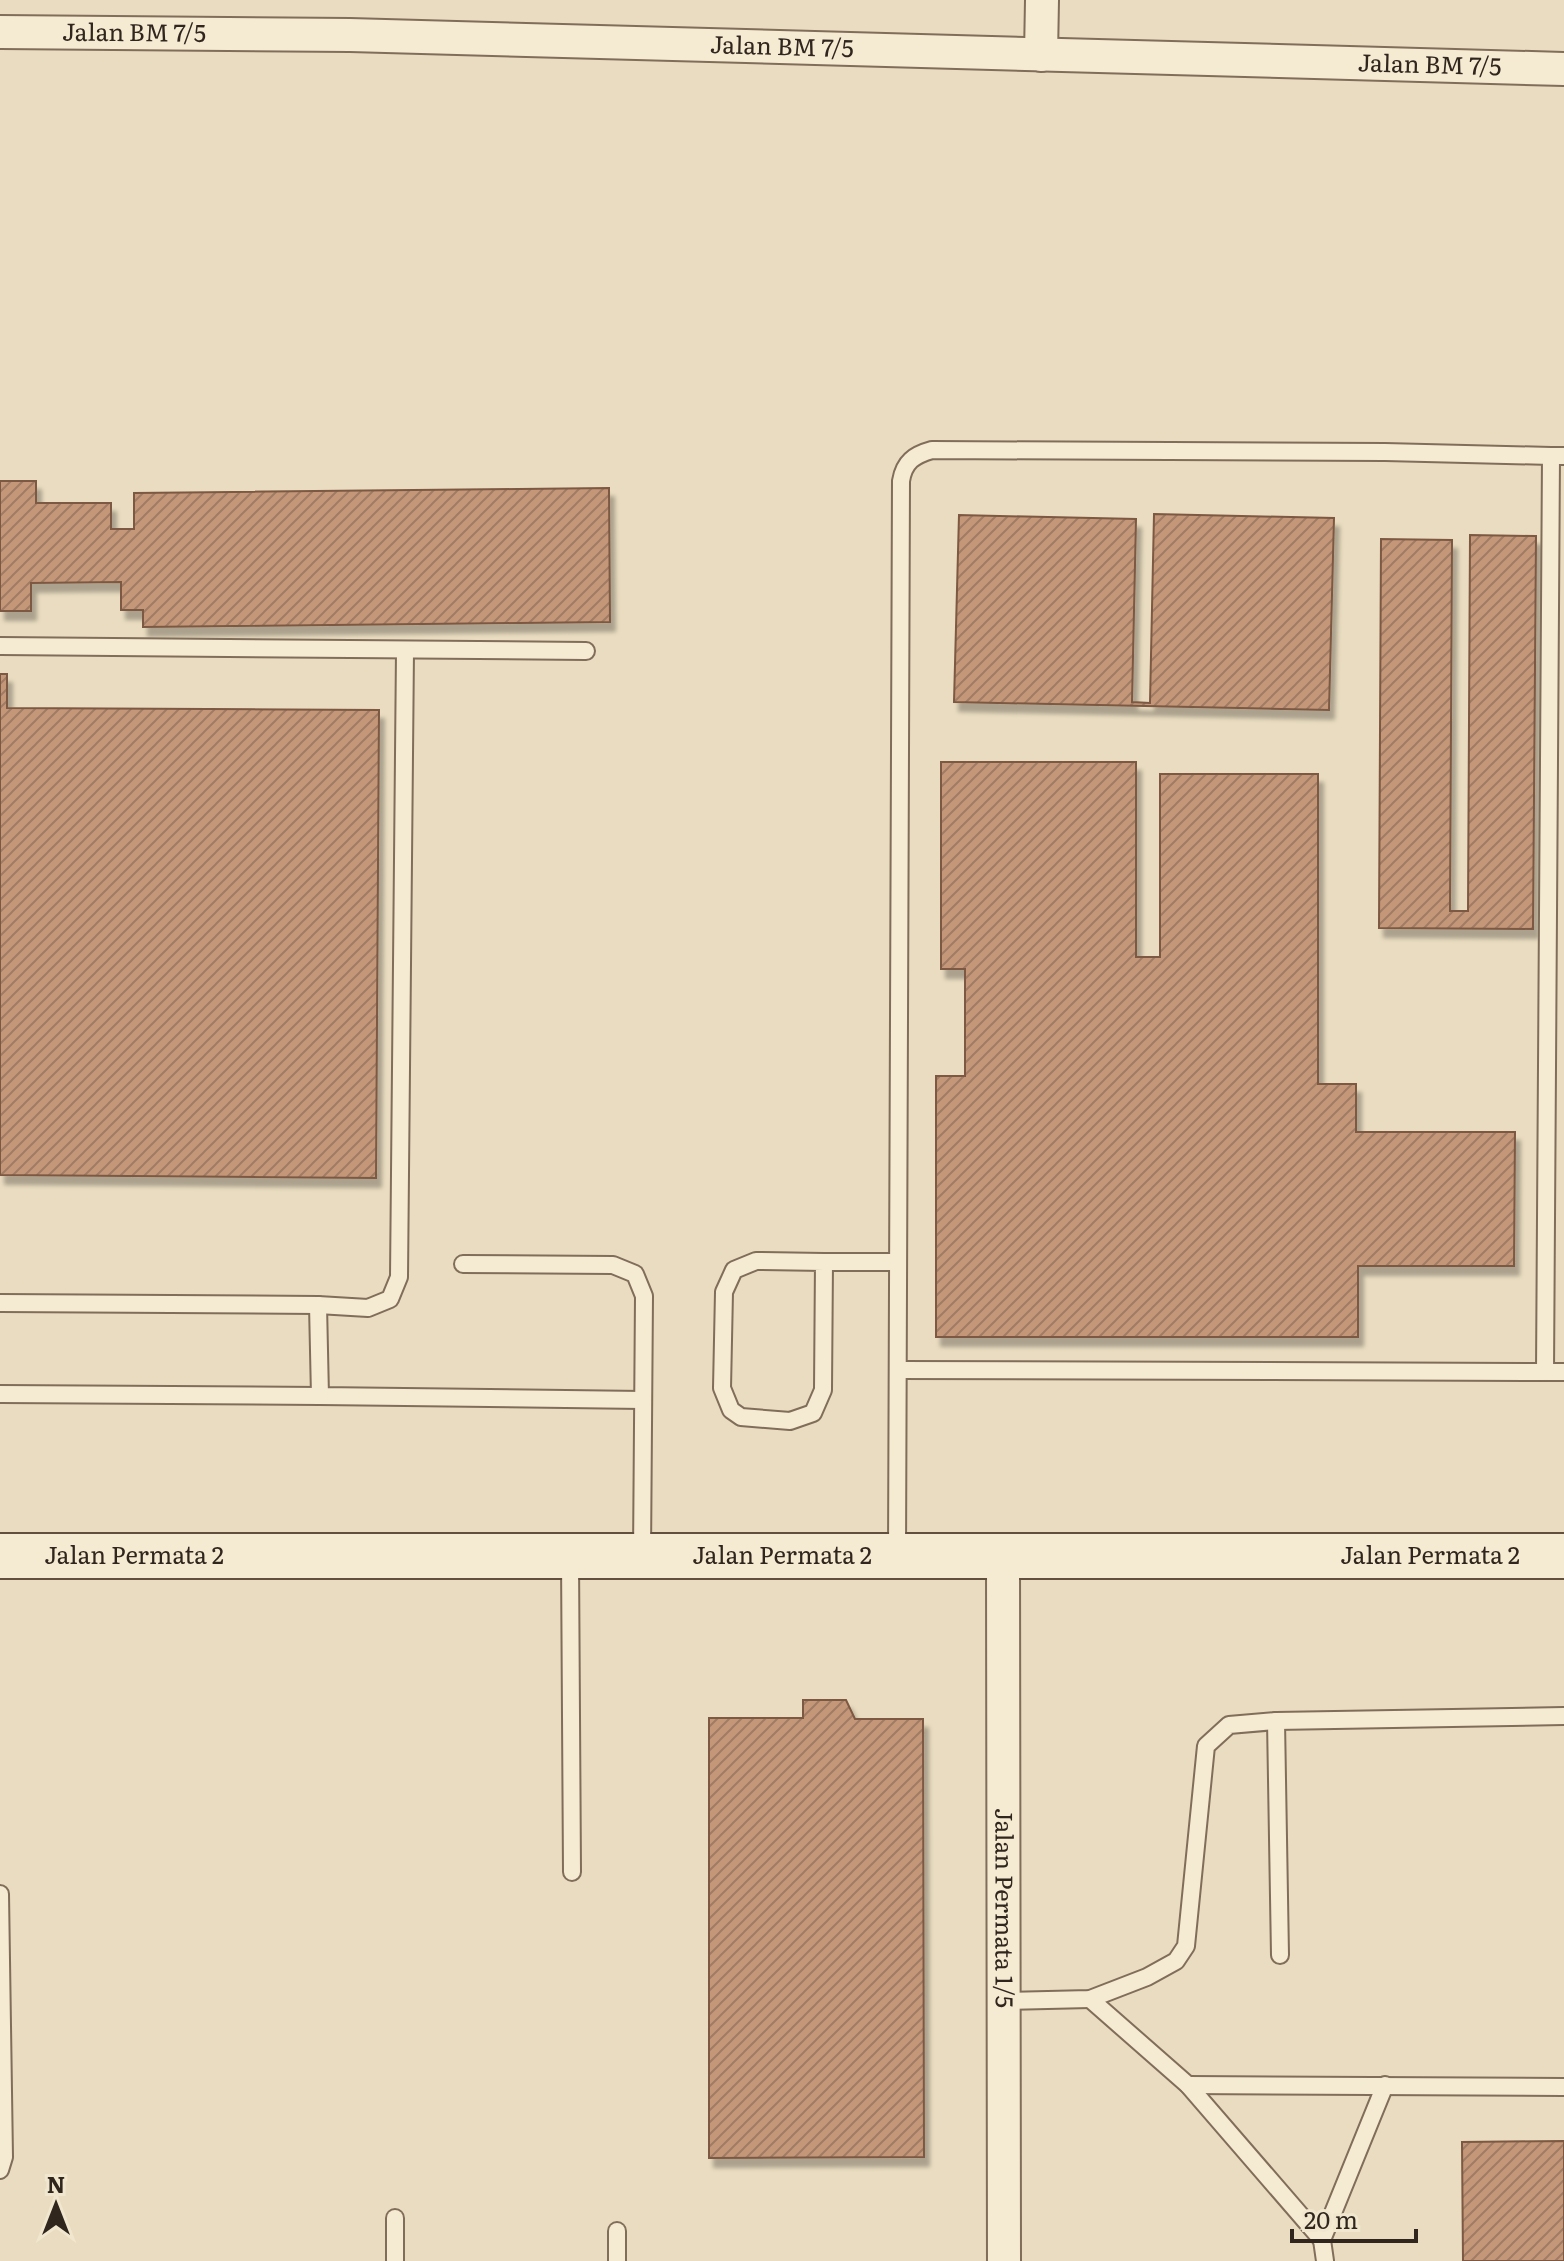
<svg xmlns="http://www.w3.org/2000/svg" width="1564" height="2261" font-family="Literata,serif">
  <style>
    .building { fill: url(#building-hatch); stroke: #7d5842; stroke-width: 2; filter: url(#shadow) }
    .lines { fill: none; stroke-linecap: round; stroke-linejoin: round }
    .lane-casing { stroke: #806d5a; stroke-width: 20 }
    .street-casing { stroke: #806d5a; stroke-width: 36 }
    .secondary-casing { stroke: #624f3d; stroke-width: 48 }
    .lane { stroke: #f5ead2; stroke-width: 16 }
    .street { stroke: #f5ead2; stroke-width: 32 }
    .secondary { stroke: #f5ead2; stroke-width: 44 }
    .labels { text-anchor: middle; stroke-width: 6; stroke-linejoin: round; paint-order: stroke }
    .street-label { font-size: 24px; fill: #31261d; stroke: #f1e7cf }
  </style>
  <defs>
    <pattern id="building-hatch" width="6" height="6" patternUnits="userSpaceOnUse" patternTransform="scale(2)"><rect width="6" height="6" fill="#c49779"/><path d="M-1 1l2-2M0 6l6-6M5 7l2-2" fill="none" stroke="#a07b63"/></pattern>
    <filter id="shadow"><feDropShadow dx="5" dy="9" stdDeviation="2" flood-color="#0004"/></filter>
  </defs>
  <rect width="100%" height="100%" fill="#e9dcc0"/>
  <!-- building -->
  <g class="building">
    <polygon points="0,481 36,481 36,503 111,503 111,529 134,529 134,493 609,488 610,622 143,627 143,610 121,610 121,582 31,583 31,611 0,611"/>
    <polygon points="1154,514 1334,518 1329,710 954,702 959,515 1136,519 1132,702 1150,703"/>
    <polygon points="1470,535 1536,536 1533,929 1379,928 1381,539 1452,540 1450,911 1468,911"/>
    <polygon points="0,674 7,674 7,708 379,710 376,1178 0,1175"/>
    <polygon points="941,762 1136,762 1136,957 1160,957 1160,774 1318,774 1318,1084 1356,1084 1356,1132 1515,1132 1514,1266 1358,1266 1358,1337 936,1337 936,1076 965,1076 965,969 941,969"/>
    <polygon points="803,1700 846,1700 855,1719 923,1719 924,2157 709,2158 709,1718 803,1718"/>
    <polygon points="1564,2141 1564,2261 1463,2261 1462,2142"/>
  </g>
  <g class="lines">
    <!-- lane casing -->
    <g class="lane-casing">
      <g id="lane">
        <polyline points="0,646 586,651"/>
        <polyline points="824,1262 756,1261 734,1270 724,1292 722,1388 731,1410 741,1417 790,1421 813,1413 823,1390 824,1262 898,1262"/>
        <polyline points="463,1264 613,1265 635,1274 644,1296 642,1555"/>
        <polyline points="0,1303 318,1305 368,1308 390,1299 399,1277 405,651"/>
        <polyline points="318,1305 320,1396 643,1400"/>
        <polyline points="898,1370 1564,1372"/>
        <polyline points="1545,1372 1551,456 1564,456"/>
        <polyline points="0,1394 320,1396"/>
        <path d="M 897,1556 L 901,481 C 904,462 914,455 932,450 L 1385,452 L 1551,456"/>
        <polyline points="570,1558 572,1872"/>
        <polyline points="1276,1721 1280,1955"/>
        <polyline points="0,1894 4,2157 0,2170"/>
        <polyline points="1090,1999 1188,2085 1322,2240"/>
        <polyline points="1004,2001 1090,1999 1147,1977 1176,1961 1186,1946 1206,1746 1229,1725 1276,1721 1564,1716"/>
        <polyline points="1188,2085 1564,2087"/>
        <polyline points="395,2261 395,2218"/>
        <polyline points="617,2261 617,2231"/>
        <polyline points="1325,2261 1322,2240 1385,2085"/>
      </g>
    </g>
    <!-- street casing -->
    <g class="street-casing">
      <g id="street">
        <path id="s1" d="M 0,32 L 350,35 L 1564,69"/>
        <polyline points="1041,55 1042,0"/>
        <path id="s2" d="M 1003,1556 L 1004,2261"/>
      </g>
    </g>
    <!-- secondary casing -->
    <g class="secondary-casing">
      <g id="secondary">
        <path id="s3" d="M 0,1556 L 1564,1556"/>
      </g>
    </g>
    <!-- lane -->
    <use href="#lane" class="lane"/>
    <!-- street -->
    <use href="#street" class="street"/>
    <!-- secondary -->
    <use href="#secondary" class="secondary"/>
  </g>
  <g class="labels">
    <!-- street labels -->
    <g class="street-label">
      <text dy="8" stroke="none"><textPath href="#s1" startOffset="134">Jalan BM 7/5</textPath></text>
      <text dy="8" stroke="none"><textPath href="#s1" startOffset="782">Jalan BM 7/5</textPath></text>
      <text dy="8" stroke="none"><textPath href="#s1" startOffset="1430">Jalan BM 7/5</textPath></text>
      <text dy="8" stroke="none"><textPath href="#s3" startOffset="134">Jalan Permata 2</textPath></text>
      <text dy="8" stroke="none"><textPath href="#s3" startOffset="782">Jalan Permata 2</textPath></text>
      <text dy="8" stroke="none"><textPath href="#s3" startOffset="1430">Jalan Permata 2</textPath></text>
      <text dy="8" stroke="none"><textPath href="#s2" startOffset="352">Jalan Permata 1/5</textPath></text>
    </g>
  </g>
  <!-- north arrow -->
  <g transform="translate(56 2205)" stroke="#f1e7cf" stroke-width="6" paint-order="stroke">
  <path d="M0-6L14 30L0 20L-14 30Z" fill="#31261d"/>
  <text y="-12" font-size="22" font-weight="bold" text-anchor="middle" fill="#31261d">N</text>
  </g>
  <!-- scale -->
  <path d="M1292 2229v12h124v-12" fill="none" stroke="#31261d" stroke-width="4"/>
  <text x="1304" y="2229" font-size="24" fill="#31261d" stroke="#f1e7cf" stroke-width="6" paint-order="stroke">20 m</text>
</svg>
